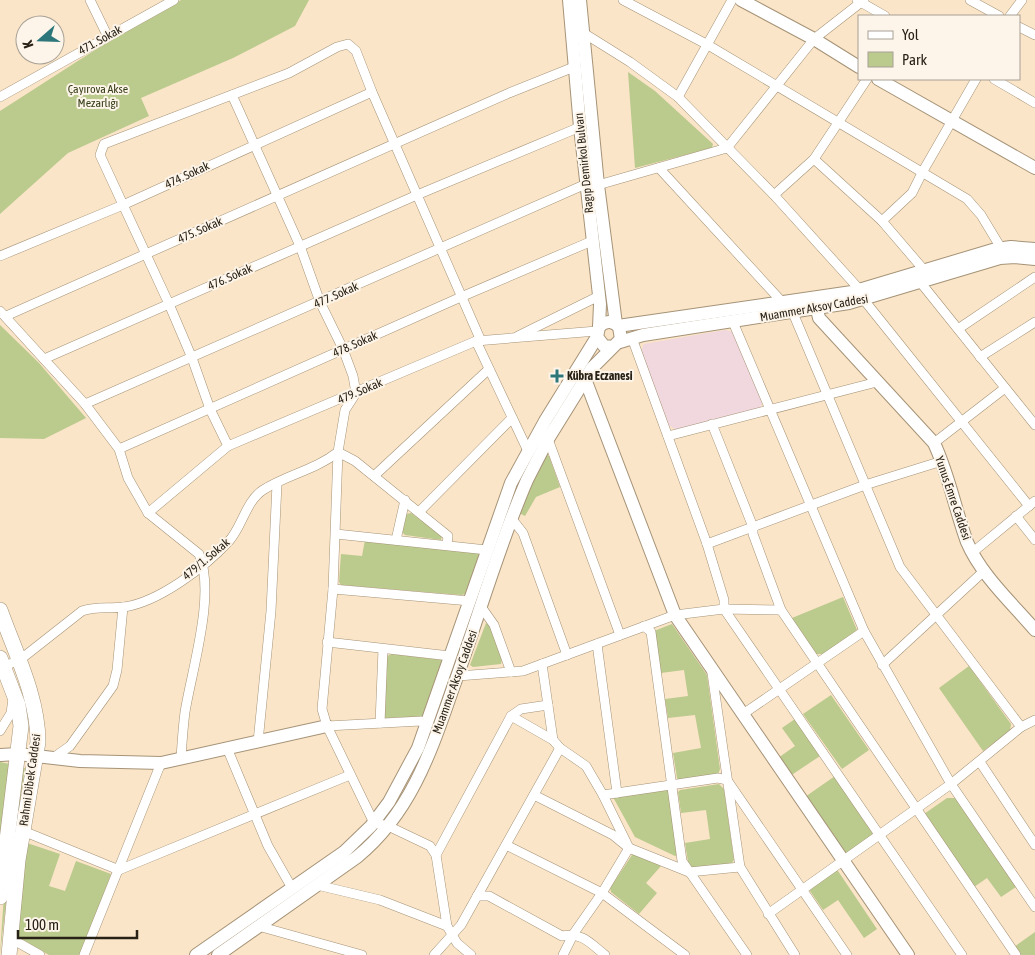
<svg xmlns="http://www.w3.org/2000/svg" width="1035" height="955" font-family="'Asap Condensed',sans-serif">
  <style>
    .education { fill: #f1d7de }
    .green { fill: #bbca8d }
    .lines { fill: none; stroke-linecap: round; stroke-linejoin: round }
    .street-casing { stroke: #a69377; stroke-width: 10 }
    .secondary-casing { stroke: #a69377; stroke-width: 14 }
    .primary-casing { stroke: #a69377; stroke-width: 16 }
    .street { stroke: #fff; stroke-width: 9 }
    .secondary { stroke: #fff; stroke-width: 12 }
    .primary { stroke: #fff; stroke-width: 15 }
    .poi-dot { fill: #2d767a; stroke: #fdf5e9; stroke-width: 2 }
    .labels { text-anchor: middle; stroke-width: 4; stroke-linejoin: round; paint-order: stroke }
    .street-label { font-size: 12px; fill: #282116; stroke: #fdf5e9 }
    .park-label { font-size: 12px; fill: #363e19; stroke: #fdf5e9 }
    .poi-label { font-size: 12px; font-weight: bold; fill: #282116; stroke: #fdf5e9; text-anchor: start }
  </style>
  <rect width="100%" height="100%" fill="#fae5c8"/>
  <!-- education -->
  <polygon class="education" points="725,330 734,332 763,402 760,408 677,430 668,425 641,351 644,344"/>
  <!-- green -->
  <g class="green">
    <polygon points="181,0 309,0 295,26 233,58 141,98 149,116 68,153 0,214 0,111 95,50"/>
    <polygon points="628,72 655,91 713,144 712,148 635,168"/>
    <polygon points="0,325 39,363 86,418 44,439 0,438"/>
    <polygon points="545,454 549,456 560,487 536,497 525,516 519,513"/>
    <polygon points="411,513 442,536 441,540 405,535 402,532 406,514"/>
    <polygon points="365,540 476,551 479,554 466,594 461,595 341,585 339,582 341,554 362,556"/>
    <polygon points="843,597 857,630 824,654 815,654 792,618"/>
    <polygon points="486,623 489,625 502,659 501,664 473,667 470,665"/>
    <polygon points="672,624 707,675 720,769 718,775 678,780 677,778 673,753 701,748 695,715 668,718 665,699 688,696 684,670 661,673 654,631"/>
    <polygon points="392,654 443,660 424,715 419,717 384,718 387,656"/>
    <polygon points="969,666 1011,724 1010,731 983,751 939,688"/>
    <polygon points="831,695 869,750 842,769 803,714"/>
    <polygon points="795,719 820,756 790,776 778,758 795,746 782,728"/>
    <polygon points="0,762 10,764 0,838"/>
    <polygon points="23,768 25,768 10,868 0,955 4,894"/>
    <polygon points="835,776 873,832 872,837 845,855 805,797"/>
    <polygon points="719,784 724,789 734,860 731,864 692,868 688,862 685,843 710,839 706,810 681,813 678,792 680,790"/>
    <polygon points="666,789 670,792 679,854 675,856 635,837 613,797"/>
    <polygon points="947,798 955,798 1016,887 1001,897 987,878 974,887 924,814"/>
    <polygon points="27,843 60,854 49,886 65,891 76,861 111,874 81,955 49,955 14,935"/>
    <polygon points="638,854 661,866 646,883 657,893 639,914 611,892 610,888 632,855"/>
    <polygon points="835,870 838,871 877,929 864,938 838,900 823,910 810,891 810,888"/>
    <polygon points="1035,932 1035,955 1020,955 1014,947"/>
  </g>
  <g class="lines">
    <!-- street casing -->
    <g class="street-casing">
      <g id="street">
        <polyline points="90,0 107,35"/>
        <polyline points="623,0 708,45 967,199 981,215 1001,248"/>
        <polyline points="857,0 885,16"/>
        <polyline points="970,0 999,16"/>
        <polyline points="1010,16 1022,0"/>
        <polyline points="1019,27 1035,35"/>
        <polyline points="582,32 630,62 678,97 774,195 860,290"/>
        <polyline points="994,79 1035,103"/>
        <polyline points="232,95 300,246 320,302 343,349 353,376 356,393"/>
        <polyline points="0,97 174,0"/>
        <polyline points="678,97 732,0"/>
        <polyline points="814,159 882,221 924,270"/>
        <polyline points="659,168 784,304"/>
        <polyline points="598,185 727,148 814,39 864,0"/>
        <polyline points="774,195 814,159 867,79"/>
        <polyline points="882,221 912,193 923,171 976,79"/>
        <polyline points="0,256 123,205 372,92"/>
        <polyline points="921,283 1035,425"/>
        <polyline points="864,300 1029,506"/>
        <path d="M 0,311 L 85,404 L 119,449 L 128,478 L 148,513 L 199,554 C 216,594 192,669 185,712 C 183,727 182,743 181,758"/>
        <polyline points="793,313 900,567 1021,727"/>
        <polyline points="6,316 509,93 574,67"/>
        <polyline points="733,322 864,631 951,784 1035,907"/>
        <polyline points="958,329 1035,277"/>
        <polyline points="518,336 599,296"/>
        <polyline points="632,338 707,544 724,600 724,609 962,955"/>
        <polyline points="476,341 528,451"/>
        <polyline points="980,357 1035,322"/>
        <polyline points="44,359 417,195 580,127"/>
        <polyline points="85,404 586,184"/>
        <polyline points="712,424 753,527 753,534 781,610 1016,955"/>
        <polyline points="668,436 877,382"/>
        <polyline points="548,439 620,635"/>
        <polyline points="934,443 1005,388"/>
        <polyline points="228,446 210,409 192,358 169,304 100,155 104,144 289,73 337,47 348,44 356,51 372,92 481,341"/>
        <polyline points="119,449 461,297 592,241"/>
        <polyline points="374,476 489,369"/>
        <polyline points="419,512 512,418"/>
        <polyline points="148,513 228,446 476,341 597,331"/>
        <polyline points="1016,516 1035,540"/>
        <polyline points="512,519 523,533 567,655"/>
        <polyline points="336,534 487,550"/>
        <polyline points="396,540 405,500"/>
        <polyline points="707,544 865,485 942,461"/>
        <polyline points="973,552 1035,501"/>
        <polyline points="333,589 470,601"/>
        <polyline points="482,608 494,625 511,672"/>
        <polyline points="644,626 651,632 682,861 747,955"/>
        <polyline points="327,642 450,656"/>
        <polyline points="597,644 617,793"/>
        <polyline points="542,664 553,740"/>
        <polyline points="882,665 984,571"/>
        <path d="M 3,667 L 21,659 L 82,611 C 96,606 109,609 124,607 C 159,602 205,567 229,541 C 242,527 246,501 263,490 C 286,475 315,470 338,452 L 345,410 L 356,393"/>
        <polyline points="712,673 740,867 795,955"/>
        <polyline points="458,676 523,671 675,615 724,609 781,610"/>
        <polyline points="743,714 864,631"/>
        <polyline points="511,716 521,709 548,705"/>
        <polyline points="380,723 383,649"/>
        <polyline points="327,726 421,721 426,724"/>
        <polyline points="0,731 11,713 13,699"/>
        <polyline points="258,742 271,611 277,484"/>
        <polyline points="227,748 268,846 292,888"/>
        <polyline points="53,758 70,746 113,686 117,670 123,607"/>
        <polyline points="980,762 1035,845"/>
        <polyline points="534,795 613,835 629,848 689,872 740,867"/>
        <polyline points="603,795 718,778 727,780 847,955"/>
        <polyline points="23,831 119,870 350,775"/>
        <polyline points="506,845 602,893 685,955"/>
        <polyline points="436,855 430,846 388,826 374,823 327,726 322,709 333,589 338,452 355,461 448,536 447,545"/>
        <polyline points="317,885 380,900 447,926"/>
        <path d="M 477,896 L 489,896 L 562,936 C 582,932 590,943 605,955"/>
        <polyline points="768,914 951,784 1021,727 1035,720"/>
        <polyline points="258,926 362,955"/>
        <polyline points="10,938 40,955"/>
        <polyline points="84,955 161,763"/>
        <polyline points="434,955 461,925 560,748"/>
        <polyline points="471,955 457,943 447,926 436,855 511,716 553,740 560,748 586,766 603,795 629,848 602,893 574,933 563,955"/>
      </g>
    </g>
    <!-- secondary casing -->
    <g class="secondary-casing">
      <g id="secondary">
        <polyline points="569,0 580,127 600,304 599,327"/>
        <polyline points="580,0 598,185 616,324"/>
        <polyline points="741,0 814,39 859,67"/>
        <polyline points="878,79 1035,168"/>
        <path d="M 815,301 L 819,318 L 934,443 C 949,475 955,509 967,542 C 981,575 1012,603 1035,630"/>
        <polyline points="618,326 852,292 996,249 1011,247 1035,249"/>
        <polyline points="620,342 643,335 849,303 1000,258 1015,257 1035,259"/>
        <polyline points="585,379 675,615 908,955"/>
        <polyline points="0,755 18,754 80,761 161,763 327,726"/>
        <polyline points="196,955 344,852 371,826 389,802 418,748 511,483 545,421 597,337"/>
        <path d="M 218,955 L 357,857 C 411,813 431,751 453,688 C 478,619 498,547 527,480 L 548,439 L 592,368 L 621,339 L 619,327 C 613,321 606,320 599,327 L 597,337 L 604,346 L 613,347"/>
      </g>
    </g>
    <!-- primary casing -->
    <g class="primary-casing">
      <g id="primary">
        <path d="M 0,610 C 15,652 38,697 38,742 L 18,860 L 9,955"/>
        <polyline points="0,658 18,705 21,726 0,897"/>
      </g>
    </g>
    <!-- street -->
    <use href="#street" class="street"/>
    <!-- secondary -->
    <use href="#secondary" class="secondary"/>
    <!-- primary -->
    <use href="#primary" class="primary"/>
  </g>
  <!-- markers -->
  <path class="poi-dot" d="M554.5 368.5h5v5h5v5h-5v5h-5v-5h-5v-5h5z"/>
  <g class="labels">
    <!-- street labels -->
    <g class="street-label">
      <text transform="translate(100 40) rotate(-29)" y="4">471. Sokak</text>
      <text transform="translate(584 163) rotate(-96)" y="4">Ragıp Demirkol Bulvarı</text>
      <text transform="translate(187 175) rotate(-25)" y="4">474. Sokak</text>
      <text transform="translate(200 230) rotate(-24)" y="4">475. Sokak</text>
      <text transform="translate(230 277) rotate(-24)" y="4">476. Sokak</text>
      <text transform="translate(336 295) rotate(-24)" y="4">477. Sokak</text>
      <text transform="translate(814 308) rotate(-10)" y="4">Muammer Aksoy Caddesi</text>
      <text transform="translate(355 344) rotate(-24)" y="4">478. Sokak</text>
      <text transform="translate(360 391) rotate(-23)" y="4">479. Sokak</text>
      <text transform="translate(953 498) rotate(71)" y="4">Yunus Emre Caddesi</text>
      <text transform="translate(206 559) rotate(-40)" y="4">479/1. Sokak</text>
      <text transform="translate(455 682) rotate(-70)" y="4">Muammer Aksoy Caddesi</text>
      <text transform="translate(30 780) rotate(-82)" y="4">Rahmi Dibek Caddesi</text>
    </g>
    <!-- park labels -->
    <g class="park-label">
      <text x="98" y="93">Çayırova Akse<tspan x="98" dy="14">Mezarlığı</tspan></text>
    </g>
    <!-- poi labels -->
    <g class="poi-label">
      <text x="567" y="380">Kübra Eczanesi</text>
    </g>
  </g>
  <!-- legend -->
  <rect x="858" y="15" width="162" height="65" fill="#fdf5e9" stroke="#a8a095"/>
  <rect x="868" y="31" width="25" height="8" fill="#ffffff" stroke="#a8a095"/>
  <text x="902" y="40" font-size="15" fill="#282116">Yol</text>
  <rect x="868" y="52" width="25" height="15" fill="#bbca8d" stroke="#a8a095"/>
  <text x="902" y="65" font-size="15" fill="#282116">Park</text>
  <!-- north arrow -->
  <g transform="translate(40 40) rotate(250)"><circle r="24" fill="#fdf5e9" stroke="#a8a095"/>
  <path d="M0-4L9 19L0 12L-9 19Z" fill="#2d767a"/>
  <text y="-8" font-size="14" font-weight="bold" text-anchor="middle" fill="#282116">K</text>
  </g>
  <!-- scale -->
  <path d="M18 930v8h119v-8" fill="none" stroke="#282116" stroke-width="2.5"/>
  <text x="25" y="930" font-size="15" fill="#282116" stroke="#fdf5e9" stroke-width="4" paint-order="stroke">100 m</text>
</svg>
